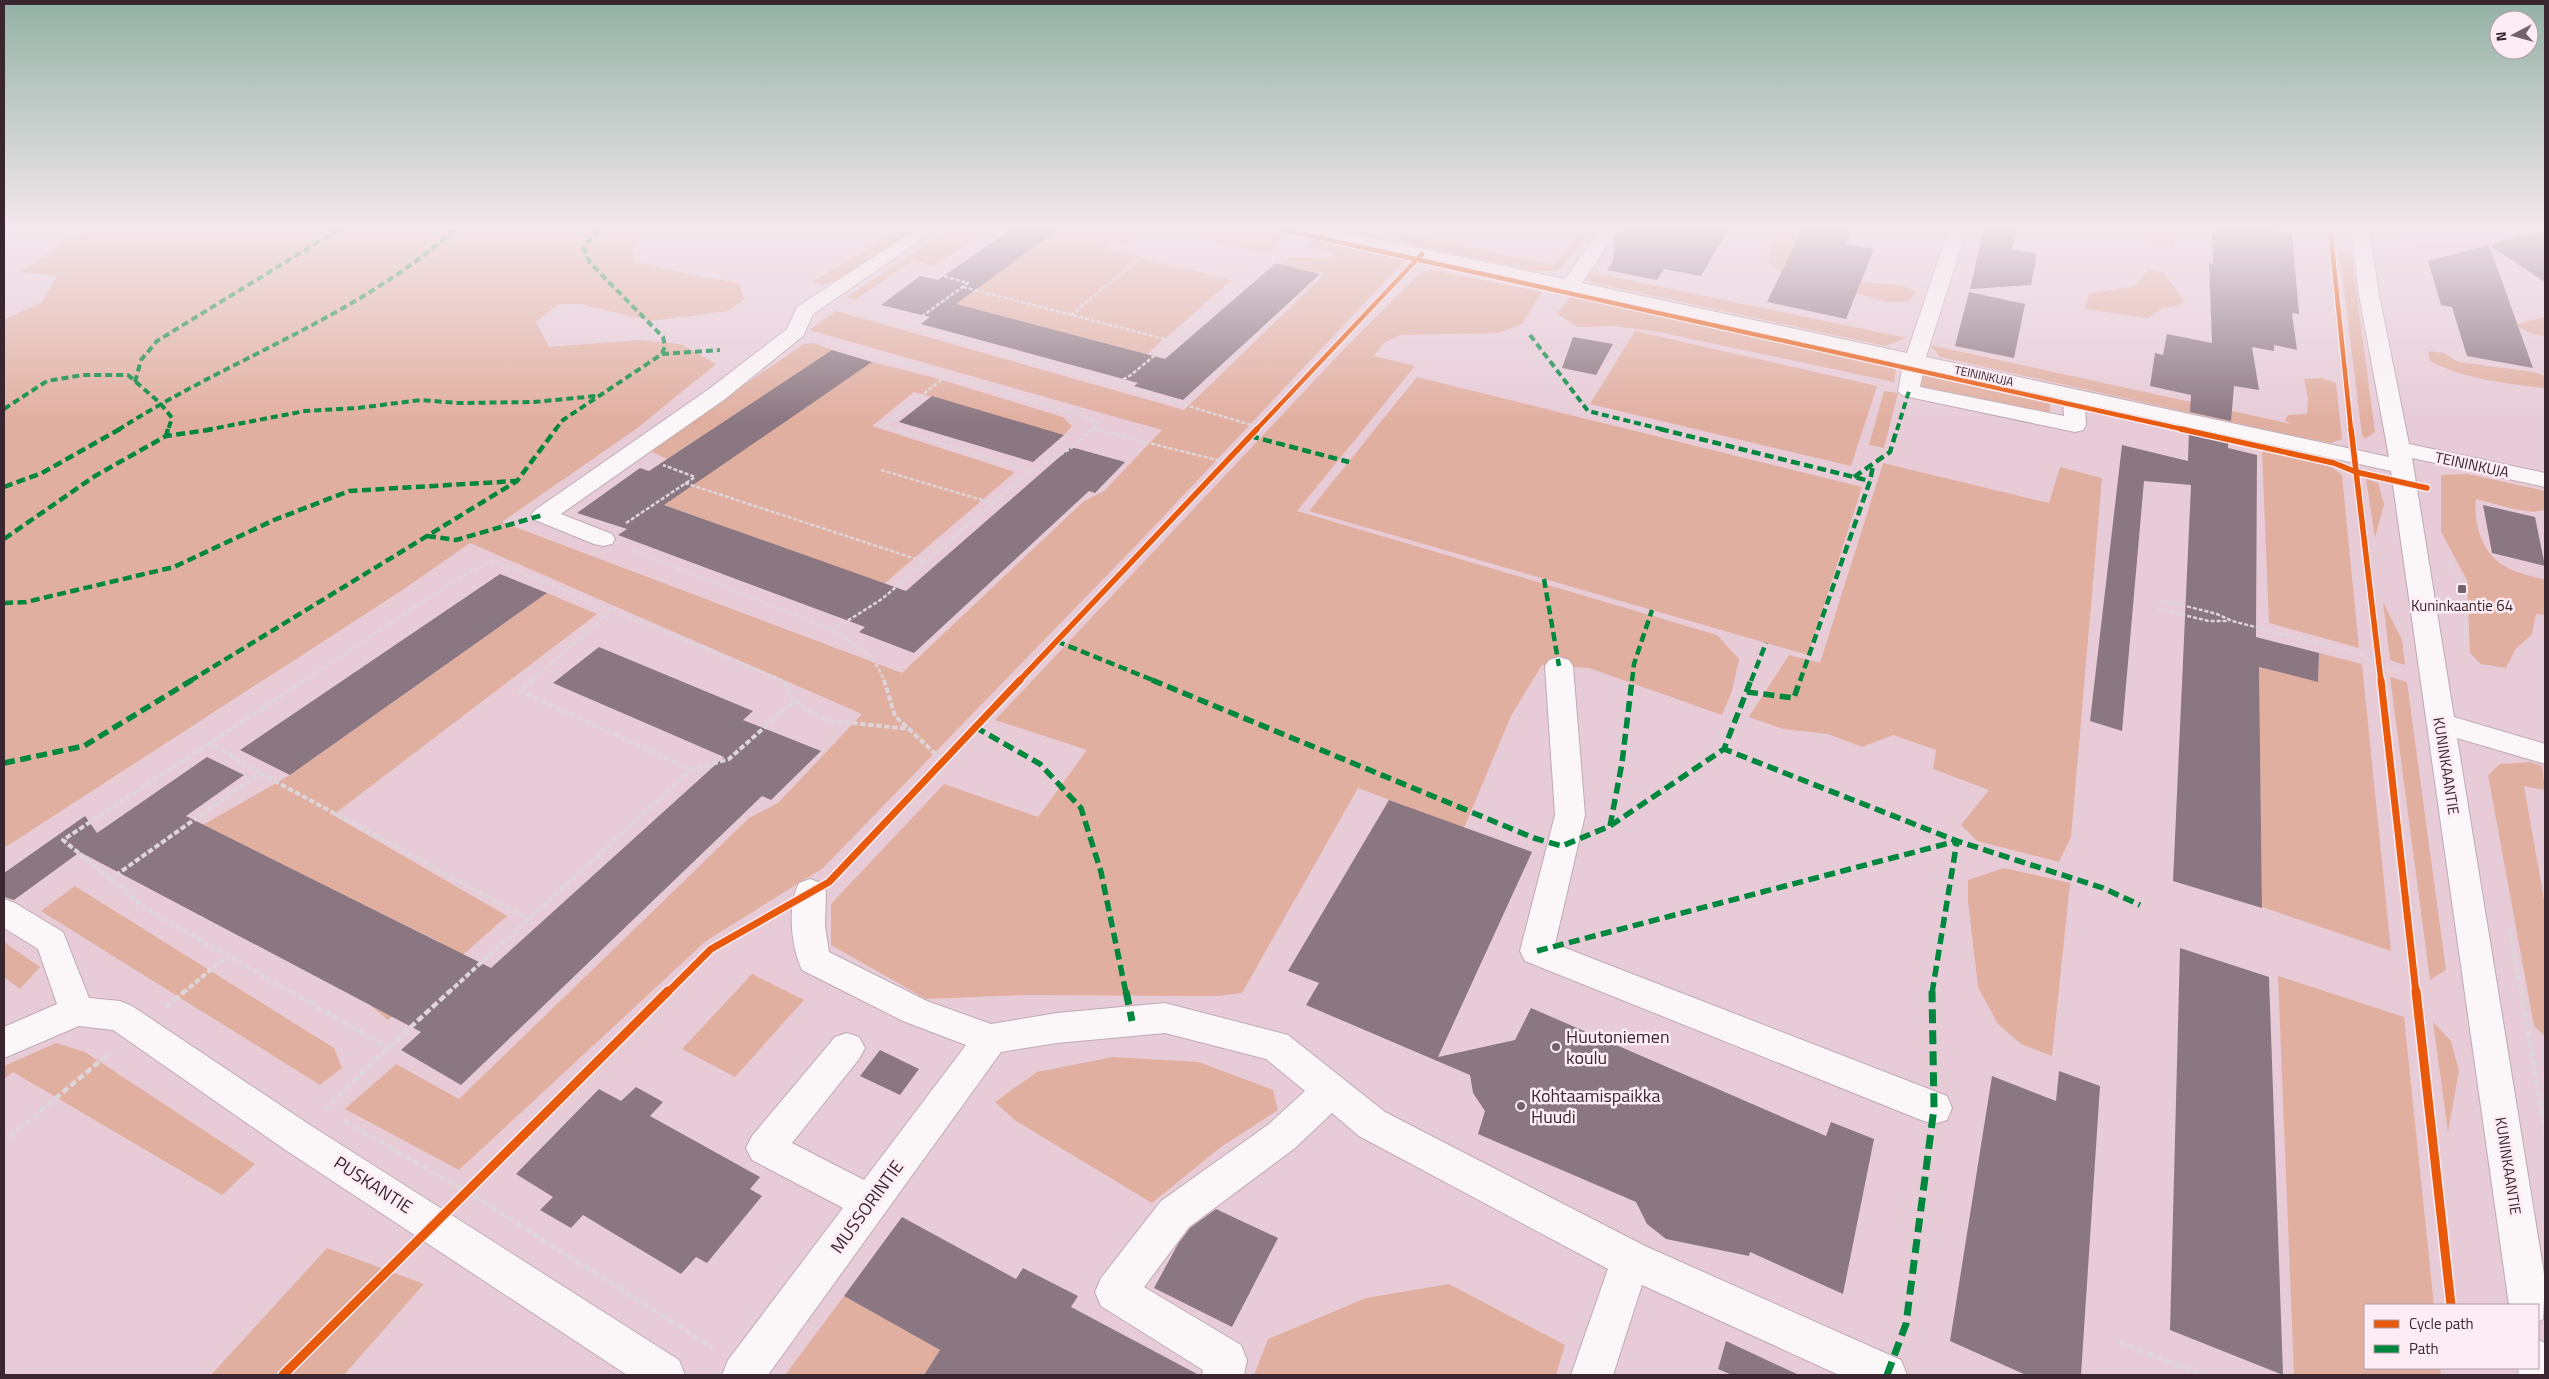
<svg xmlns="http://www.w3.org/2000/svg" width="2549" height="1379" font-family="'Titillium Web',sans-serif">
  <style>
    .built { fill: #eabed2 }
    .green { fill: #e1afa0 }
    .building { fill: #8b7781 }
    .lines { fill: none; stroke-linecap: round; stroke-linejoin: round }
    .minor-casing { stroke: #bfaab4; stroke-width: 2 }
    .path-far2 { stroke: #ded5da; stroke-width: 2.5; stroke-dasharray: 4 2; stroke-linecap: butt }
    .path-far1 { stroke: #ded5da; stroke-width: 4; stroke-dasharray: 5.5 2.5; stroke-linecap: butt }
    .path { stroke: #ded5da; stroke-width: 4.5; stroke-dasharray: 7 3; stroke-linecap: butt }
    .minor { fill: #fbf7f9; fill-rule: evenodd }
    .quiet-far3 { stroke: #00873e; stroke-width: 4; stroke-dasharray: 7 4; stroke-linecap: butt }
    .quiet-far2 { stroke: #00873e; stroke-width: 4.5; stroke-dasharray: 9 4.5; stroke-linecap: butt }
    .quiet-far1 { stroke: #00873e; stroke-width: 5.5; stroke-dasharray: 11 5.5; stroke-linecap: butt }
    .quiet { stroke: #00873e; stroke-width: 7; stroke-dasharray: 14 7; stroke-linecap: butt }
    .cycleway-far3-casing { stroke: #fdecf3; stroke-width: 7 }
    .cycleway-far2-casing { stroke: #fdecf3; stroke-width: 8 }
    .cycleway-far1-casing { stroke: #fdecf3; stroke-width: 10 }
    .cycleway-casing { stroke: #fdecf3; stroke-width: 12 }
    .cycleway-far3 { stroke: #e8590c; stroke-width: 4.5 }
    .cycleway-far2 { stroke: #e8590c; stroke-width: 5.5 }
    .cycleway-far1 { stroke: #e8590c; stroke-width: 7 }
    .cycleway { stroke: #e8590c; stroke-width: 9 }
    .poi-dot { fill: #76606a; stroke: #fdecf3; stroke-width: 2 }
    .labels { text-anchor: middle; stroke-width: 5; stroke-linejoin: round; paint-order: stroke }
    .far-street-label { font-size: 12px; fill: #39262f; stroke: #fdecf3 }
    .street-label { font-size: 15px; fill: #39262f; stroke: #fdecf3 }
    .poi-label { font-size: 15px; fill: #39262f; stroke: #fdecf3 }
    .near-poi-label { font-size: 18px; fill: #39262f; stroke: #fdecf3; text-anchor: start }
    .near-street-label { font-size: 18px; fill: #39262f; stroke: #fdecf3 }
  </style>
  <rect width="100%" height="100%" fill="#e7ccd8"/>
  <!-- built -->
  <polygon class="built" points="2395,228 2545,228 2545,257 2484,259 2398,244"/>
  <!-- green -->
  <g class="green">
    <polygon points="99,228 664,228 651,234 632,250 636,262 702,277 739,283 744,299 728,311 651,321 581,304 559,304 536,322 549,347 639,340 681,344 716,364 636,429 502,522 902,673 1084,501 1104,491 1162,430 809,330 836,311 1184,410 1325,274 1283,264 1291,257 1325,259 1336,253 1309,247 1315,240 1405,260 1146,535 823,868 706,941 459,1170 345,1109 396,1064 459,1099 749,818 778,803 862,714 470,543 404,589 4,848 4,320 42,302 57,276 20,272 68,240"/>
    <polygon points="902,228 923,228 840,279 823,285 812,282"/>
    <polygon points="951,228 994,228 933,266 913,260 855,300 847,297"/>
    <polygon points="1060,228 1149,228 1127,245 1113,241 1102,249 1232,280 1147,354 950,303 986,282"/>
    <polygon points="1152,228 1258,228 1288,234 1267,254"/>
    <polygon points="1584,228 1587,236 1558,271 1535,271 1402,242 1393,231 1554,265"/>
    <path d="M 1776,228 L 1803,228 L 1801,243 L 1857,281 L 1904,286 L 1916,292 L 1907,302 L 1886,302 L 1826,284 L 1789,278 L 1769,262 C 1769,250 1777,239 1776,228 Z"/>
    <polygon points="2141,228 2174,228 2173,247 2148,244 2139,234"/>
    <polygon points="2339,250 2346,252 2352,259 2375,432 2365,439 2362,435"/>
    <polygon points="2148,269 2163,272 2184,301 2178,306 2163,308 2148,318 2085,309 2089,294 2135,286"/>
    <polygon points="1432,270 1542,292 1522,324 1499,333 1400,335 1384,343 1374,356 1415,366 1297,511 1717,635 1739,659 1732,691 1722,715 1589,668 1542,665 1511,716 1464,828 1358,788 1242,993 1217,996 1026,995 926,999 831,945 831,904 944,784 1038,817 1087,750 995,720 1344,349 1419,274"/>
    <polygon points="1588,273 1594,273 1907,338 1885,346 1590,282 1585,275"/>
    <polygon points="1571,296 1896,369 1894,382 1659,332 1613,326 1578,327 1557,314"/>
    <polygon points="2545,317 2545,336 2530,333 2515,325"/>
    <polygon points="1635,331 1877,386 1851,466 1590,404"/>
    <polygon points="813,343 832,350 667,459 648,450 804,344"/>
    <polygon points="1930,345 2291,424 2285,420 2288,415 2307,414 2308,399 2304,379 2321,378 2336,383 2342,439 2331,443 2286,434 1940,357"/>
    <path d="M 2428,351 L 2444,353 L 2458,362 L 2534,372 L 2545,376 L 2545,388 C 2507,384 2464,379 2430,361 Z"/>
    <polygon points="872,362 932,377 1063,417 1072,426 1064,435 914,392 872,426 1015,472 884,584 662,504"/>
    <polygon points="1924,375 2050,404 2050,416 1918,386"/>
    <polygon points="1417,377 1862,487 1808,655 1309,511"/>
    <polygon points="1884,391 1898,393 1884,448 1869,445"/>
    <polygon points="2262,451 2331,467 2342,475 2359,648 2269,623"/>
    <polygon points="1883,463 2049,503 2060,467 2102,478 2071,837 2059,862 1977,841 1961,825 1989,790 1933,769 1936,750 1893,735 1862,747 1828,734 1783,729 1749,717 1789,655 1820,663"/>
    <path d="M 2468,474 L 2545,491 L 2545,510 L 2533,512 L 2514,509 L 2476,499 C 2473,529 2485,561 2515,571 C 2525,575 2535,577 2545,580 L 2545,615 L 2536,614 L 2532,634 L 2515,650 L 2506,668 L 2481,664 L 2470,653 L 2467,580 L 2441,532 L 2441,475 Z"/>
    <polygon points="2366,479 2378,483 2384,504 2375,538"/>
    <polygon points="547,593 597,614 333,815 507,916 388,1020 370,1005 440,942 203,825 290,775"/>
    <polygon points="2383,602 2402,640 2405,665 2390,660"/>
    <polygon points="2319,653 2362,664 2391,951 2262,907 2259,667 2318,682"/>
    <polygon points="2390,677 2407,682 2446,970 2430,980"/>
    <polygon points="2530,762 2542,766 2545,790 2524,786 2545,905 2545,1036 2534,1026 2488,775 2500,764"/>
    <polygon points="2004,868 2070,883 2052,1056 2021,1044 1998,1024 1978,987 1968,901 1968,880"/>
    <polygon points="75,886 334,1048 342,1068 320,1085 41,911"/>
    <polygon points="4,942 40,967 20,989 4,977"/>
    <polygon points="752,974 804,1000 735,1077 682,1049"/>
    <polygon points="2278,976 2404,1017 2434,1305 2365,1305 2365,1368 2440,1368 2441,1375 2294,1375"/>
    <polygon points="2433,1022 2451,1041 2459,1071 2448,1132"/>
    <polygon points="56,1043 85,1052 255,1164 222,1195 13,1072 4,1079 4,1066"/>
    <polygon points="1113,1057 1199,1062 1273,1090 1278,1110 1221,1147 1152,1203 1016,1121 995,1102 1037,1072"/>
    <polygon points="327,1248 424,1284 344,1375 211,1375"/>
    <polygon points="1449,1284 1565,1345 1556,1375 1254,1375 1268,1339 1366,1298"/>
    <polygon points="844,1296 940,1350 924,1375 785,1375"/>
  </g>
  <!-- building -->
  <g class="building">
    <polygon points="1012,228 1060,228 956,304 1165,359 1276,263 1320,274 1183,400 1134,386 1138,383 921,324 930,317 881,305 920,276 938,280"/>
    <polygon points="1621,228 1729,228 1701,276 1664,269 1657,280 1607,270 1613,261 1615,237"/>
    <polygon points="1803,228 1853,228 1846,244 1874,249 1846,319 1767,302"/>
    <polygon points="1984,228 2019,228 2011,249 2037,254 2031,285 1970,289"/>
    <polygon points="2212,228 2258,228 2292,233 2299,314 2292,313 2297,350 2274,345 2274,351 2252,347 2259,390 2234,386 2231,421 2190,412 2191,395 2150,386 2155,353 2163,355 2167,334 2212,343 2209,263 2213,264"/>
    <polygon points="2545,230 2545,282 2489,245 2533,368 2467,356 2452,307 2441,305 2428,261"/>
    <polygon points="1969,292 2025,304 2014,358 1955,346"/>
    <polygon points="1573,337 1613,344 1596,375 1562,368"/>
    <polygon points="832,350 872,362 664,505 906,591 1071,447 1125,462 1095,493 1089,491 914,653 859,632 865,627 618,535 627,529 577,513 640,468 649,471"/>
    <polygon points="932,396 1064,435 1033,462 899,422"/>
    <polygon points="2189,429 2229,437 2228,448 2257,455 2256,637 2319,653 2318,682 2259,667 2262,908 2173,881 2191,485 2144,481 2122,731 2090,721 2122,445 2188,461"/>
    <polygon points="2483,505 2535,517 2545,566 2492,553"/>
    <polygon points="500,574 547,593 290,775 240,750"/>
    <polygon points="599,647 753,711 743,720 821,751 771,800 762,796 461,1085 401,1050 421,1032 80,852 14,900 4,897 4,873 85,816 97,833 207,757 244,775 186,816 491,968 724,757 553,683"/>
    <polygon points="1389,800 1532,852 1438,1057 1515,1040 1531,1008 1826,1136 1831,1122 1874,1139 1843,1294 1750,1252 1749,1256 1666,1239 1647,1224 1636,1202 1478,1134 1485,1111 1473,1093 1470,1075 1306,1005 1319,983 1288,971"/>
    <polygon points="2180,948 2269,977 2283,1375 2170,1330"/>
    <polygon points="880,1050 919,1069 900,1095 860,1076"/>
    <polygon points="2059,1071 2100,1086 2081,1375 2026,1375 1950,1341 1992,1076 2056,1101"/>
    <polygon points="636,1087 663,1102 650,1116 760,1177 750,1189 762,1196 707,1263 696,1257 681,1274 583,1215 571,1228 540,1210 553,1197 516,1174 599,1089 621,1101"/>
    <polygon points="1216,1209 1278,1238 1232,1327 1154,1288 1178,1244 1190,1228"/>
    <polygon points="902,1217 1016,1279 1023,1268 1078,1296 1071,1307 1199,1375 924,1375 940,1350 844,1296"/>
    <polygon points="1726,1341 1799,1375 1732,1375 1718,1369"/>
  </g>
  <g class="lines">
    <!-- minor casing -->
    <g class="minor-casing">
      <g id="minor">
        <polygon points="918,228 938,228 813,314 803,336 725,399 561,514 612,534 615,539 612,544 603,546 594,544 535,520 531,515 535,510 709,389 787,329 797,307"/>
        <path d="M 1295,228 L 1326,228 L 1565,279 L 1601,228 L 1619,228 L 1582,283 L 1907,353 L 1949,228 L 1967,228 L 1926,357 L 2389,457 L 2359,295 L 2351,228 L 2369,228 L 2379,295 L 2409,444 L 2545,473 L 2545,487 L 2412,458 L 2454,717 L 2545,744 L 2545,764 L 2457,738 L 2545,1280 L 2543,1319 L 2538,1322 L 2538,1305 L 2509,1305 L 2391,471 L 2085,404 L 2086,425 L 2083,430 L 2075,432 L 1909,397 L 1902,395 L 1898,391 L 1903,364 L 1304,233 L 1298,232 ZM 1923,369 L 2063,399 L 2064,416 L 1920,387 Z"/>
        <polygon points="1559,657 1569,660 1573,666 1585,815 1555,944 1947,1096 1952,1108 1947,1120 1934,1124 1921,1120 1525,961 1520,951 1555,815 1545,666 1549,660"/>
        <path d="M 810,879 L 821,883 L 826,892 L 825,926 L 829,952 L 927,1001 L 991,1024 L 1057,1013 L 1165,1003 L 1288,1035 L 1385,1112 L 1645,1246 L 1901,1360 L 1907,1375 L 1839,1375 L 1642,1285 L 1613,1375 L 1571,1375 L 1608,1269 L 1359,1136 L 1332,1113 L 1295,1148 L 1189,1227 L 1144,1287 L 1241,1345 L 1247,1360 L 1244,1375 L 1202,1375 L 1203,1370 L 1101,1306 L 1095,1292 L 1101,1278 L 1161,1201 L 1269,1124 L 1305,1091 L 1266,1059 L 1165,1033 L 1057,1043 L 1001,1052 L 768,1375 L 722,1375 L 728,1360 L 843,1208 L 752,1160 L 746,1148 L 752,1136 L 835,1037 L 847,1033 L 859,1037 L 865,1048 L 859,1059 L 792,1143 L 864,1180 L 966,1045 L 903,1021 L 802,970 C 791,947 787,906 799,883 Z"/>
        <polygon points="4,899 15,903 63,932 89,998 120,1001 132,1006 310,1125 679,1360 685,1375 627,1375 284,1149 113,1030 79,1026 4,1058 4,1027 57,1004 38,949 4,928"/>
        <polygon points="2538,1340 2545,1343 2545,1375 2519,1375 2518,1368 2538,1368"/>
      </g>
    </g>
    <!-- path-far2 -->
    <g class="path-far2">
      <polyline points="1114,228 1122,248 1248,278"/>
      <polyline points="935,273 1003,228"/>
      <polyline points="963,287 1172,341"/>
      <polyline points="852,311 1115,384 1131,375 1286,246"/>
      <polyline points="1071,315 1145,254"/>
      <polyline points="907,327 968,283 914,268"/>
      <polyline points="946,376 883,426 1033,471"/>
      <polyline points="1115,384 1258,427"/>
      <polyline points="1093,429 1225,462"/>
      <polyline points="881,470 992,503"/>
      <polyline points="685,483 925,562"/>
      <polyline points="626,523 695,477 663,465"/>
      <polyline points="632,550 833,630 882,599 1022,478 1073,447 1098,423 1081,415 822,339"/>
      <path d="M 2450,563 C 2462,590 2468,616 2464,646"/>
      <polyline points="2158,599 2217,614 2232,621 2361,654 2380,668 2401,673"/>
      <polyline points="2158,609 2209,621 2229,621"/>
      <path d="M 833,631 C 854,643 877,657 884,681"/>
      <polyline points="303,681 465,574 494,561 784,681"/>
      <polyline points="531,681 612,610"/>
    </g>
    <!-- path-far1 -->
    <g class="path-far1">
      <polyline points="533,680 520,691 691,770"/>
      <polyline points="884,680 895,716 943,761"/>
      <polyline points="794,701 824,720 909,729"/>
      <polyline points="260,773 529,919"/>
      <polyline points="109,880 260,773 209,743"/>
      <polyline points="2510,929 2521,993"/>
      <polyline points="183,993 227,956"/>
      <polyline points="292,993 148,910 63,840 305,680"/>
      <polyline points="448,993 691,770 729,759 794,701 783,680"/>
    </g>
    <!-- path -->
    <g class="path">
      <polyline points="290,991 388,1048"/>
      <polyline points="2521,991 2545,1133"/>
      <polyline points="166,1007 185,991"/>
      <polyline points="388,1048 450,991"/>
      <polyline points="324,1110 388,1048"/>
      <polyline points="344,1121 466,1191 713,1348"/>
      <polyline points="9,1137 111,1052"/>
      <polyline points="2119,1342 2203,1375"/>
    </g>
    <!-- minor -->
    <use href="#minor" class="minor"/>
    <!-- quiet-far3 -->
    <g class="quiet-far3">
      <polyline points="1530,335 1588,411 1665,430"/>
      <polyline points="662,354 720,350"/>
      <polyline points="135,382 141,360 157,341 341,228"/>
      <polyline points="4,409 47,381 83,375 128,375 160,403 172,418 168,430"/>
      <path d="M 118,430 C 228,359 359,317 456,228"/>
      <polyline points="206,430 305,411 358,408 421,400 458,403 534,402 596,396"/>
      <polyline points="555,430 563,420 662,354 665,346 663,337 590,263 584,249 591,237 604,228"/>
      <polyline points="1897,430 1909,391"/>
    </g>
    <!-- quiet-far2 -->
    <g class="quiet-far2">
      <polyline points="1660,429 1870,481"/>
      <polyline points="166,436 168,429"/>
      <polyline points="1250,436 1349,462"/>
      <polyline points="1854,477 1890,452 1897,429"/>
      <polyline points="4,487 42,473 120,429"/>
      <polyline points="427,536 456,540 543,515"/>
      <polyline points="4,539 95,476 166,436 215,429"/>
      <polyline points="1544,579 1559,666"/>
      <polyline points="4,603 26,602 174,567 274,520 349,491 516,481"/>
      <polyline points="1056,641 1155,681"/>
      <polyline points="190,681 517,481 556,429"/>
      <polyline points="1632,681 1634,664 1652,610"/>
      <polyline points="1751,681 1766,643"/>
      <polyline points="1800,681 1870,481 1873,466"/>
    </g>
    <!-- quiet-far1 -->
    <g class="quiet-far1">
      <polyline points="1152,680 1534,838 1562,846 1610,826 1724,749 1751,680"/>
      <polyline points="1747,692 1794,698 1800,680"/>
      <polyline points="975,727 1040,764 1081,808 1101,872 1126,993"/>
      <polyline points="4,763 84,746 192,680"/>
      <polyline points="1610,826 1622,763 1632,680"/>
      <polyline points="1537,951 1957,841 1724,749"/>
      <polyline points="1932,993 1957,841 2103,888 2140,905"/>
    </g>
    <!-- quiet -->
    <g class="quiet">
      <polyline points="1126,991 1132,1021"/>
      <polyline points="1887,1375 1906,1324 1934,1108 1932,991"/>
    </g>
    <!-- cycleway-far3 casing -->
    <g class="cycleway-far3-casing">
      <g id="cycleway-far3">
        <polyline points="1275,228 2186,430"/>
        <polyline points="2330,228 2351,430"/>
        <polyline points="1256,430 1422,254"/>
      </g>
    </g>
    <!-- cycleway-far2 casing -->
    <g class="cycleway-far2-casing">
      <g id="cycleway-far2">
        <polyline points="2181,429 2334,463 2356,472 2427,488"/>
        <polyline points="2351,429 2381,681"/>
        <polyline points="1019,681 1257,429"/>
      </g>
    </g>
    <!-- cycleway-far1 casing -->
    <g class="cycleway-far1-casing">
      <g id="cycleway-far1">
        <polyline points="2381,680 2416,993"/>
        <polyline points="667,993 711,949 829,882 1020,680"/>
      </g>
    </g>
    <!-- cycleway casing -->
    <g class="cycleway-casing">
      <g id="cycleway">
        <polyline points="2416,991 2451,1305"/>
        <polyline points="283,1375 668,991"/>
      </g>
    </g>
    <!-- cycleway-far3 -->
    <use href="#cycleway-far3" class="cycleway-far3"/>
    <!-- cycleway-far2 -->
    <use href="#cycleway-far2" class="cycleway-far2"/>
    <!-- cycleway-far1 -->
    <use href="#cycleway-far1" class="cycleway-far1"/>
    <!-- cycleway -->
    <use href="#cycleway" class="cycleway"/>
  </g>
  <!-- sky -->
  <linearGradient id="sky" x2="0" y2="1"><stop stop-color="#93b1a5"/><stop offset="0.54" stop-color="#f4e8ed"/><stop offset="1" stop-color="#f4e8ed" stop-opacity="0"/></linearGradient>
  <rect width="2549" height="421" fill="url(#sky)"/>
  <!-- markers -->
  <g class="poi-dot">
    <rect x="2457" y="584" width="10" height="10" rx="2.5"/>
    <circle cx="1556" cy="1047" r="5"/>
    <circle cx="1521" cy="1106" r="5"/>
  </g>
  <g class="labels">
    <!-- far-street labels -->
    <g class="far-street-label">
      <text transform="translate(1984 376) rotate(12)" y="4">TEININKUJA</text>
    </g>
    <!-- street labels -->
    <g class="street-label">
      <text transform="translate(2472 465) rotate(12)" y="5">TEININKUJA</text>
      <text transform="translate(2446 766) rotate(81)" y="5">KUNINKAANTIE</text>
      <text transform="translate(2508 1166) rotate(81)" y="5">KUNINKAANTIE</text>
    </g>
    <!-- poi labels -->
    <g class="poi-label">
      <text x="2462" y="611">Kuninkaantie 64</text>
    </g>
    <!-- near-poi labels -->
    <g class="near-poi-label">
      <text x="1566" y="1043">Huutoniemen<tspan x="1566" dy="21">koulu</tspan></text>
      <text x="1531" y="1102">Kohtaamispaikka<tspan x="1531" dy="21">Huudi</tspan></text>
    </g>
    <!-- near-street labels -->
    <g class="near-street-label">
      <text transform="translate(373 1185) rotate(33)" y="6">PUSKANTIE</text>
      <text transform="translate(867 1207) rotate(-54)" y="6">MUSSORINTIE</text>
    </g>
  </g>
  <!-- border -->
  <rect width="2549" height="1379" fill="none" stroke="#39262f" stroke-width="10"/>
  <!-- legend -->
  <rect x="2364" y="1304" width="175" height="65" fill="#fdecf3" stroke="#af9da5"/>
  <rect x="2374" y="1320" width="25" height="8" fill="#e8590c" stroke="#af9da5"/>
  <text x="2409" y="1329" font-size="15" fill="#39262f">Cycle path</text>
  <rect x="2374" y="1345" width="25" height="8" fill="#00873e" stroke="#af9da5"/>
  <text x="2409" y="1354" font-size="15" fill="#39262f">Path</text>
  <!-- north arrow -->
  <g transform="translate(2514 35) rotate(264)"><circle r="24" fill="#fdecf3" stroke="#af9da5"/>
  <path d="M0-4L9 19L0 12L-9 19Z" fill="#76606a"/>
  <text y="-8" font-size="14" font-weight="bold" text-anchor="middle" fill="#39262f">N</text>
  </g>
</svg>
